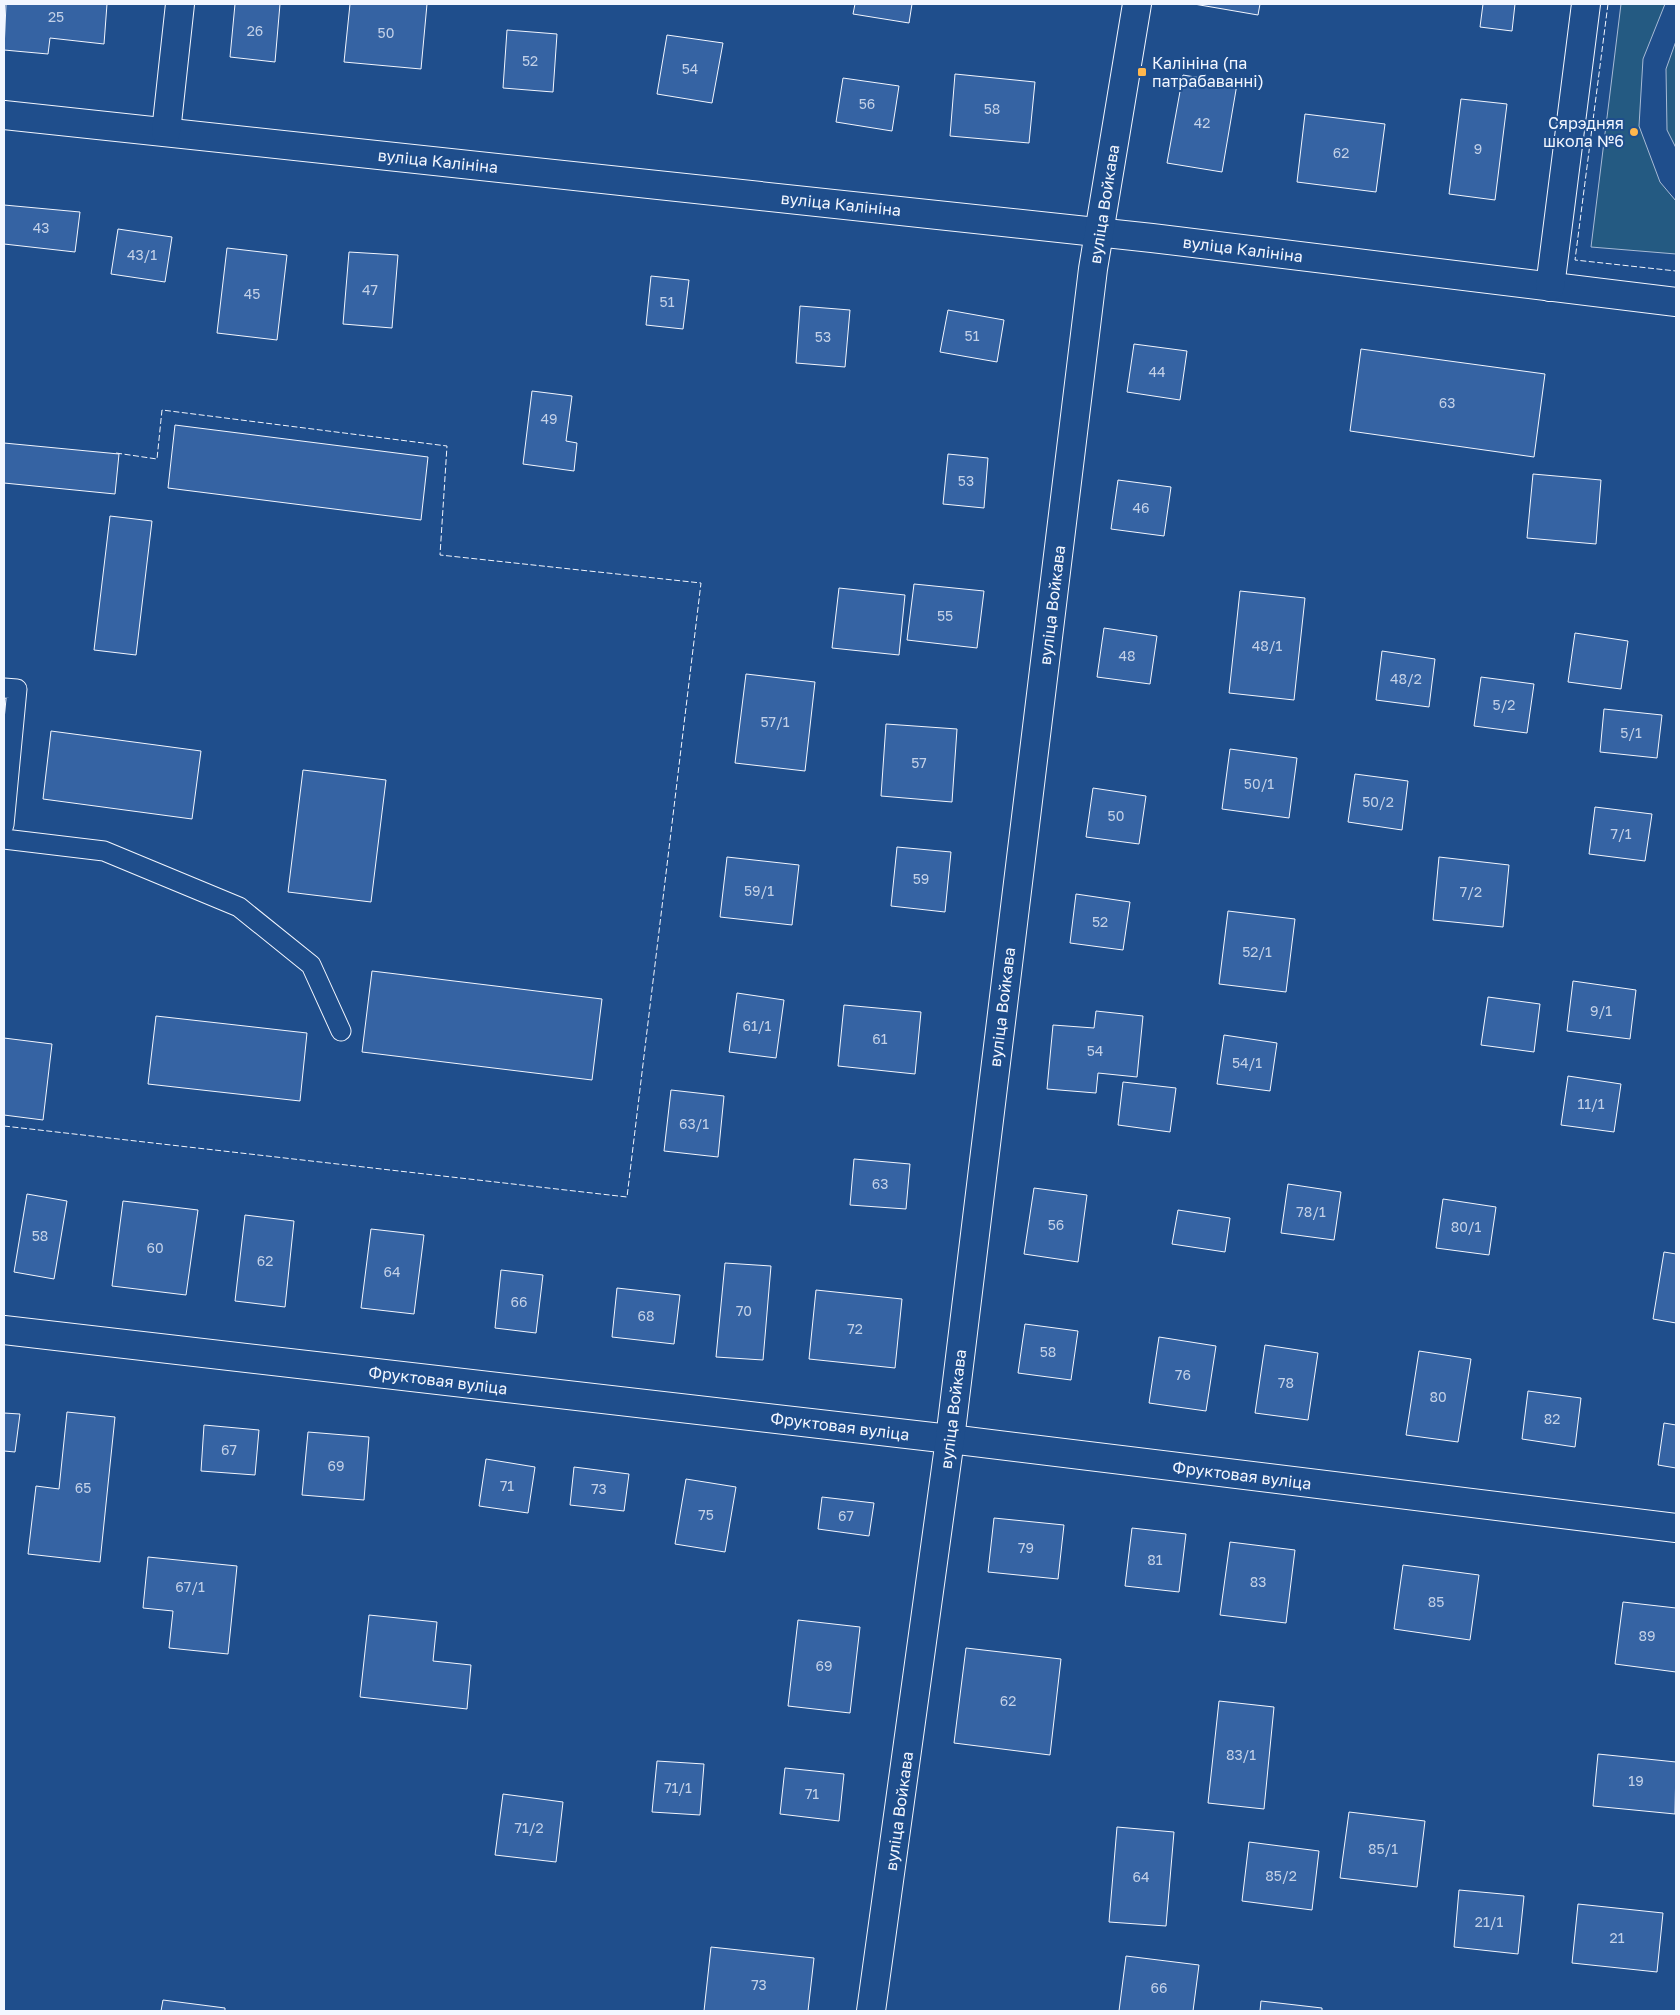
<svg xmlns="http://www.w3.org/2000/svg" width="1680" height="2015" font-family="'Golos Text',sans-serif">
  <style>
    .green { fill: #245a82; stroke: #a8bbd7 }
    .building { fill: #3563a3; stroke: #f2f6ff }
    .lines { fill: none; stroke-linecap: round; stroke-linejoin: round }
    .lane-casing { stroke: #f2f6ff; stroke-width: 21 }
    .street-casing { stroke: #f2f6ff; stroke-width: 30 }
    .lane { stroke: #1f4e8c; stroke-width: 19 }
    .street { stroke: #1f4e8c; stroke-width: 28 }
    .fence { stroke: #f2f6ff; stroke-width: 1; stroke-dasharray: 6 2.5; stroke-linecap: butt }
    .poi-dot { fill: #ffb74d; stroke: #1f4e8c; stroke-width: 2 }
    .labels { text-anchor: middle; stroke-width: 4; stroke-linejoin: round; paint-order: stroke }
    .number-label { font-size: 14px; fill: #c3d1e8 }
    .poi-label { font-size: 16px; fill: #f2f6ff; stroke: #1f4e8c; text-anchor: start }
    .street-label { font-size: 16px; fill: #f2f6ff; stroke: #1f4e8c }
  </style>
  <rect width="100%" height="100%" fill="#1f4e8c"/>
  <!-- green -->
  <g class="green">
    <polygon points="1621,4 1665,4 1643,59 1639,126 1660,182 1676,201 1676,254 1591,247"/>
    <polygon points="1676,41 1676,148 1667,130 1666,69"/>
  </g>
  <!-- building -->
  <g class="building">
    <polygon points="6,4 107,4 104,44 50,38 48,54 4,50"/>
    <polygon points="235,4 280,4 275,62 230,57"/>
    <polygon points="350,4 427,4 421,69 344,62"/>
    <polygon points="855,4 912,4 909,23 853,14"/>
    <polygon points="1194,4 1260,4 1258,15"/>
    <polygon points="1483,4 1515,4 1512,31 1480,27"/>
    <polygon points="507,30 557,34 553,92 503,88"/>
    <polygon points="667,35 723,43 712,103 657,94"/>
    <polygon points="955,74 1035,82 1029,143 950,136"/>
    <polygon points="1183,75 1237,84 1222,172 1167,163"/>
    <polygon points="843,78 899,86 892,131 836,122"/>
    <polygon points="1461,99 1507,104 1495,200 1449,194"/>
    <polygon points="1305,114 1385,124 1376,192 1297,182"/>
    <polygon points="4,205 80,212 75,252 4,244"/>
    <polygon points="118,229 172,237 165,282 111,274"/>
    <polygon points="227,248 287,255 277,340 217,333"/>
    <polygon points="349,252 398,255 392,328 343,324"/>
    <polygon points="651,276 689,280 683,329 646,325"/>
    <polygon points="800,306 850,310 845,367 796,363"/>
    <polygon points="948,310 1004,320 997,362 940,352"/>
    <polygon points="1134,344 1187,351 1180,400 1127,392"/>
    <polygon points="1361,349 1545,374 1534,457 1350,431"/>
    <polygon points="532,391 572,396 566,441 577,443 574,471 523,464"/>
    <polygon points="175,425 428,457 421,520 168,488"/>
    <polygon points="4,443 119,454 115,494 4,483"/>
    <polygon points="948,454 988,458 984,508 943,504"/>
    <polygon points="1533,474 1601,480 1596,544 1527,538"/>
    <polygon points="1118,480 1171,487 1164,536 1111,529"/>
    <polygon points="110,516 152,521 136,655 94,650"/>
    <polygon points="914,584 984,591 977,648 907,640"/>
    <polygon points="839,588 905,595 899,655 832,648"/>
    <polygon points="1240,591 1305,598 1294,700 1229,693"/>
    <polygon points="1104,628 1157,636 1150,684 1097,677"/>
    <polygon points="1575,633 1628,641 1621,689 1568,682"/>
    <polygon points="1382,651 1435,659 1429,707 1376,700"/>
    <polygon points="746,674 815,682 805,771 735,763"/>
    <polygon points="1481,677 1534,684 1527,733 1474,726"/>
    <polygon points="1604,709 1662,715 1657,758 1600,752"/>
    <polygon points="886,724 957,729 952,802 881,796"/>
    <polygon points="51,731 201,751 192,819 43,799"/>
    <polygon points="1230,749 1297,758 1289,818 1222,809"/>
    <polygon points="303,770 386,780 371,902 288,892"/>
    <polygon points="1355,774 1408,781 1402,830 1348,822"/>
    <polygon points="1093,788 1146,796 1139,844 1086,837"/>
    <polygon points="1595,807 1652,814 1645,861 1589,854"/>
    <polygon points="897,847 951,852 945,912 891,906"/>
    <polygon points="727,857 799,865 792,925 720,917"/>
    <polygon points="1439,857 1509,865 1503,927 1433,920"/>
    <polygon points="1076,894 1130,902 1123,950 1070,943"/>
    <polygon points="1228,911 1295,919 1286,992 1219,984"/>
    <polygon points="372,971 602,999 592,1080 362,1052"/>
    <polygon points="1573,981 1636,990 1630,1039 1567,1031"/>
    <polygon points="737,993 784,1000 776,1058 729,1052"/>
    <polygon points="1488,997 1540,1004 1534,1052 1481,1045"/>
    <polygon points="844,1005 921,1012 915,1074 838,1066"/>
    <polygon points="1096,1011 1143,1016 1137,1077 1098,1073 1096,1093 1047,1089 1053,1025 1094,1028"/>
    <polygon points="156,1016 307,1033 300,1101 148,1084"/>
    <polygon points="1224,1035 1277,1043 1270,1091 1217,1084"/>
    <polygon points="4,1038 52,1044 43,1120 4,1115"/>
    <polygon points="1568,1076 1621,1084 1614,1132 1561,1125"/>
    <polygon points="1123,1082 1176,1088 1170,1132 1118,1125"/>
    <polygon points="671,1090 724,1096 718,1157 664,1151"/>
    <polygon points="854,1159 910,1164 906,1209 850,1205"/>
    <polygon points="1288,1184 1341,1192 1334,1240 1281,1233"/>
    <polygon points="1034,1188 1087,1195 1078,1262 1024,1254"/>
    <polygon points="27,1194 67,1201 54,1279 14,1272"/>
    <polygon points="1443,1199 1496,1207 1489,1255 1436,1248"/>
    <polygon points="123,1201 198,1210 186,1295 112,1286"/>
    <polygon points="1178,1210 1230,1218 1225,1252 1172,1244"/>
    <polygon points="245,1215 294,1221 285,1307 235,1301"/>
    <polygon points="371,1229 424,1235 414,1314 361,1308"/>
    <polygon points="1664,1252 1676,1254 1676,1323 1653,1319"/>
    <polygon points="725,1263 771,1266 763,1360 716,1357"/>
    <polygon points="501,1270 543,1275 536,1333 495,1328"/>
    <polygon points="617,1288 680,1295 674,1344 612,1337"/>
    <polygon points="816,1290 902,1299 895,1368 809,1359"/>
    <polygon points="1025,1324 1078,1331 1071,1380 1018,1373"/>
    <polygon points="1159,1337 1216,1346 1206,1411 1149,1403"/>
    <polygon points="1265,1345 1318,1353 1308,1420 1255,1413"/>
    <polygon points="1419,1351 1471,1359 1458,1442 1406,1435"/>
    <polygon points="1528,1391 1581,1398 1575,1447 1522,1439"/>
    <polygon points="67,1412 115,1417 100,1562 28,1554 36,1486 59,1489"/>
    <polygon points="4,1413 20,1414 15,1452 4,1451"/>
    <polygon points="1664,1423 1676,1425 1676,1468 1658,1465"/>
    <polygon points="204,1425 259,1430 255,1475 201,1471"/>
    <polygon points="308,1432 369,1437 364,1500 302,1495"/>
    <polygon points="486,1459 535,1467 528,1513 479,1506"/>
    <polygon points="574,1467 629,1474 624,1511 570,1505"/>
    <polygon points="686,1479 736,1487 725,1552 675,1544"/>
    <polygon points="822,1497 874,1503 869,1536 818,1529"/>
    <polygon points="994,1518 1064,1525 1058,1579 988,1572"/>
    <polygon points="1132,1528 1186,1534 1179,1592 1125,1586"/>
    <polygon points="1230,1542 1295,1550 1286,1623 1220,1615"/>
    <polygon points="148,1557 237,1566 228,1654 169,1648 173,1611 143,1608"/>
    <polygon points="1403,1565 1479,1575 1470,1640 1394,1629"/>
    <polygon points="1623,1602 1676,1608 1676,1672 1615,1664"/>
    <polygon points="369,1615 437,1622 433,1661 471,1665 467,1709 360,1697"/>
    <polygon points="798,1620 860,1627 850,1713 788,1706"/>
    <polygon points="966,1648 1061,1659 1050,1755 954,1743"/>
    <polygon points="1219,1701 1274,1707 1264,1809 1208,1803"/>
    <polygon points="1598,1754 1676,1762 1675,1814 1593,1806"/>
    <polygon points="657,1761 704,1764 700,1815 652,1812"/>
    <polygon points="785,1768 844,1774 839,1821 780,1814"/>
    <polygon points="503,1794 563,1802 556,1862 495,1855"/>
    <polygon points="1349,1812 1425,1821 1417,1887 1340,1878"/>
    <polygon points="1117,1827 1174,1832 1166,1926 1109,1922"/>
    <polygon points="1249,1842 1319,1851 1312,1910 1242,1901"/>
    <polygon points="1459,1890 1524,1896 1518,1954 1454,1947"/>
    <polygon points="1578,1904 1663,1913 1657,1972 1572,1963"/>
    <polygon points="711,1947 814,1958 808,2011 704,2011"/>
    <polygon points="1126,1956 1199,1965 1193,2011 1119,2011"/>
    <polygon points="163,2000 225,2008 225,2011 161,2011"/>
    <polygon points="1261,2001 1322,2008 1322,2011 1260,2011"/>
  </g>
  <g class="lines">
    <!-- lane casing -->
    <g class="lane-casing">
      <g id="lane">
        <polyline points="4,688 17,689 4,825"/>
        <polyline points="4,839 104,851 239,907 311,965 341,1031"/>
      </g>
    </g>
    <!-- street casing -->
    <g class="street-casing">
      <g id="street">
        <polyline points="4,115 1152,238 1676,302"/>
        <polyline points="166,132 180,4"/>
        <polyline points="1550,287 1586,4"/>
        <polyline points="4,1330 950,1439 1676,1528"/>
        <polyline points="871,2011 950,1439 1093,269 1137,4"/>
      </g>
    </g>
    <!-- lane -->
    <use href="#lane" class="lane"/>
    <!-- street -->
    <use href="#street" class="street"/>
    <!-- fence -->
    <g class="fence">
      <polyline points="1608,4 1575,260 1676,271"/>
      <polyline points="4,1126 627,1197 701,583 440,555 447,446 162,410 157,459 116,453"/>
    </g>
  </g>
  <!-- markers -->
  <g class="poi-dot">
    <rect x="1137" y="67" width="10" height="10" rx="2.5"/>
    <circle cx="1634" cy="132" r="5"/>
  </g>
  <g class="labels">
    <!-- number labels -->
    <g class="number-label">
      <text x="56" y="22">25</text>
      <text x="255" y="36">26</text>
      <text x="386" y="38">50</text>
      <text x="530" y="66">52</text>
      <text x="690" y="74">54</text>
      <text x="867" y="109">56</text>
      <text x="992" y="114">58</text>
      <text x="1202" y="128">42</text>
      <text x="1478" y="154">9</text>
      <text x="1341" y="158">62</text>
      <text x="41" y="233">43</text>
      <text x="142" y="260">43/1</text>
      <text x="370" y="295">47</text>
      <text x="252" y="299">45</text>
      <text x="667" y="307">51</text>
      <text x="972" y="341">51</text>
      <text x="823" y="342">53</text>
      <text x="1157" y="377">44</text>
      <text x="1447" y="408">63</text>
      <text x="549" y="424">49</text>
      <text x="966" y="486">53</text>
      <text x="1141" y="513">46</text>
      <text x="945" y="621">55</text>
      <text x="1267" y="651">48/1</text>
      <text x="1127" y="661">48</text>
      <text x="1406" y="684">48/2</text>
      <text x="1504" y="710">5/2</text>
      <text x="775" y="727">57/1</text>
      <text x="1631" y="738">5/1</text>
      <text x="919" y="768">57</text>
      <text x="1259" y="789">50/1</text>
      <text x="1378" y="807">50/2</text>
      <text x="1116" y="821">50</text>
      <text x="1621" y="839">7/1</text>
      <text x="921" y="884">59</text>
      <text x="759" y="896">59/1</text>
      <text x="1471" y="897">7/2</text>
      <text x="1100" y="927">52</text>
      <text x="1257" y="957">52/1</text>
      <text x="1601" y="1016">9/1</text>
      <text x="757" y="1031">61/1</text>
      <text x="880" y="1044">61</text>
      <text x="1095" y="1056">54</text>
      <text x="1247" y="1068">54/1</text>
      <text x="1591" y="1109">11/1</text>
      <text x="694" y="1129">63/1</text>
      <text x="880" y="1189">63</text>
      <text x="1311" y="1217">78/1</text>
      <text x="1056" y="1230">56</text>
      <text x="1466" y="1232">80/1</text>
      <text x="40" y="1241">58</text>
      <text x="155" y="1253">60</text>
      <text x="265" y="1266">62</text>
      <text x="392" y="1277">64</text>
      <text x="519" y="1307">66</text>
      <text x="744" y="1316">70</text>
      <text x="646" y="1321">68</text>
      <text x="855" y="1334">72</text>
      <text x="1048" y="1357">58</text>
      <text x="1183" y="1380">76</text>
      <text x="1286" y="1388">78</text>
      <text x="1438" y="1402">80</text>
      <text x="1552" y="1424">82</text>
      <text x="229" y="1455">67</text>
      <text x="336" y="1471">69</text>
      <text x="507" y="1491">71</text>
      <text x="83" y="1493">65</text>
      <text x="599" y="1494">73</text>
      <text x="706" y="1520">75</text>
      <text x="846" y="1521">67</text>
      <text x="1026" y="1553">79</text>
      <text x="1155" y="1565">81</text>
      <text x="1258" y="1587">83</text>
      <text x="190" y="1592">67/1</text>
      <text x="1436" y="1607">85</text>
      <text x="1647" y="1641">89</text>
      <text x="824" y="1671">69</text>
      <text x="1008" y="1706">62</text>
      <text x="1241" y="1760">83/1</text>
      <text x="1636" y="1786">19</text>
      <text x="678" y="1793">71/1</text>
      <text x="812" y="1799">71</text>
      <text x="529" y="1833">71/2</text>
      <text x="1383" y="1854">85/1</text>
      <text x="1281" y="1881">85/2</text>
      <text x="1141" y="1882">64</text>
      <text x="1489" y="1927">21/1</text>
      <text x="1617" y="1943">21</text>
      <text x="759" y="1990">73</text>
      <text x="1159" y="1993">66</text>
    </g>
    <!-- poi labels -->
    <g class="poi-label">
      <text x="1152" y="69">Калініна (па<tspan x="1152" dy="18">патрабаванні)</tspan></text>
      <text x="1624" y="129" text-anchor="end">Сярэдняя<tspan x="1624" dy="18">школа №6</tspan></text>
    </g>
    <!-- street labels -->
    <g class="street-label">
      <text transform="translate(438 161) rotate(6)" y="6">вуліца Калініна</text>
      <text transform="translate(841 204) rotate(6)" y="6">вуліца Калініна</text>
      <text transform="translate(1104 204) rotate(-81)" y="6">вуліца Войкава</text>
      <text transform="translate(1243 249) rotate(7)" y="6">вуліца Калініна</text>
      <text transform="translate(1052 605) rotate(-83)" y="6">вуліца Войкава</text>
      <text transform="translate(1002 1007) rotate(-83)" y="6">вуліца Войкава</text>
      <text transform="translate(438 1380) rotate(7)" y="6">Фруктовая вуліца</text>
      <text transform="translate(953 1409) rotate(-83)" y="6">вуліца Войкава</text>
      <text transform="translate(840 1426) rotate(7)" y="6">Фруктовая вуліца</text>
      <text transform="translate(1242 1475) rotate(7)" y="6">Фруктовая вуліца</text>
      <text transform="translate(899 1811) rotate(-82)" y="6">вуліца Войкава</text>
    </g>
  </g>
  <!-- border -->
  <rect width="1680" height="2015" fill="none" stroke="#f2f6ff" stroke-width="10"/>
</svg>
